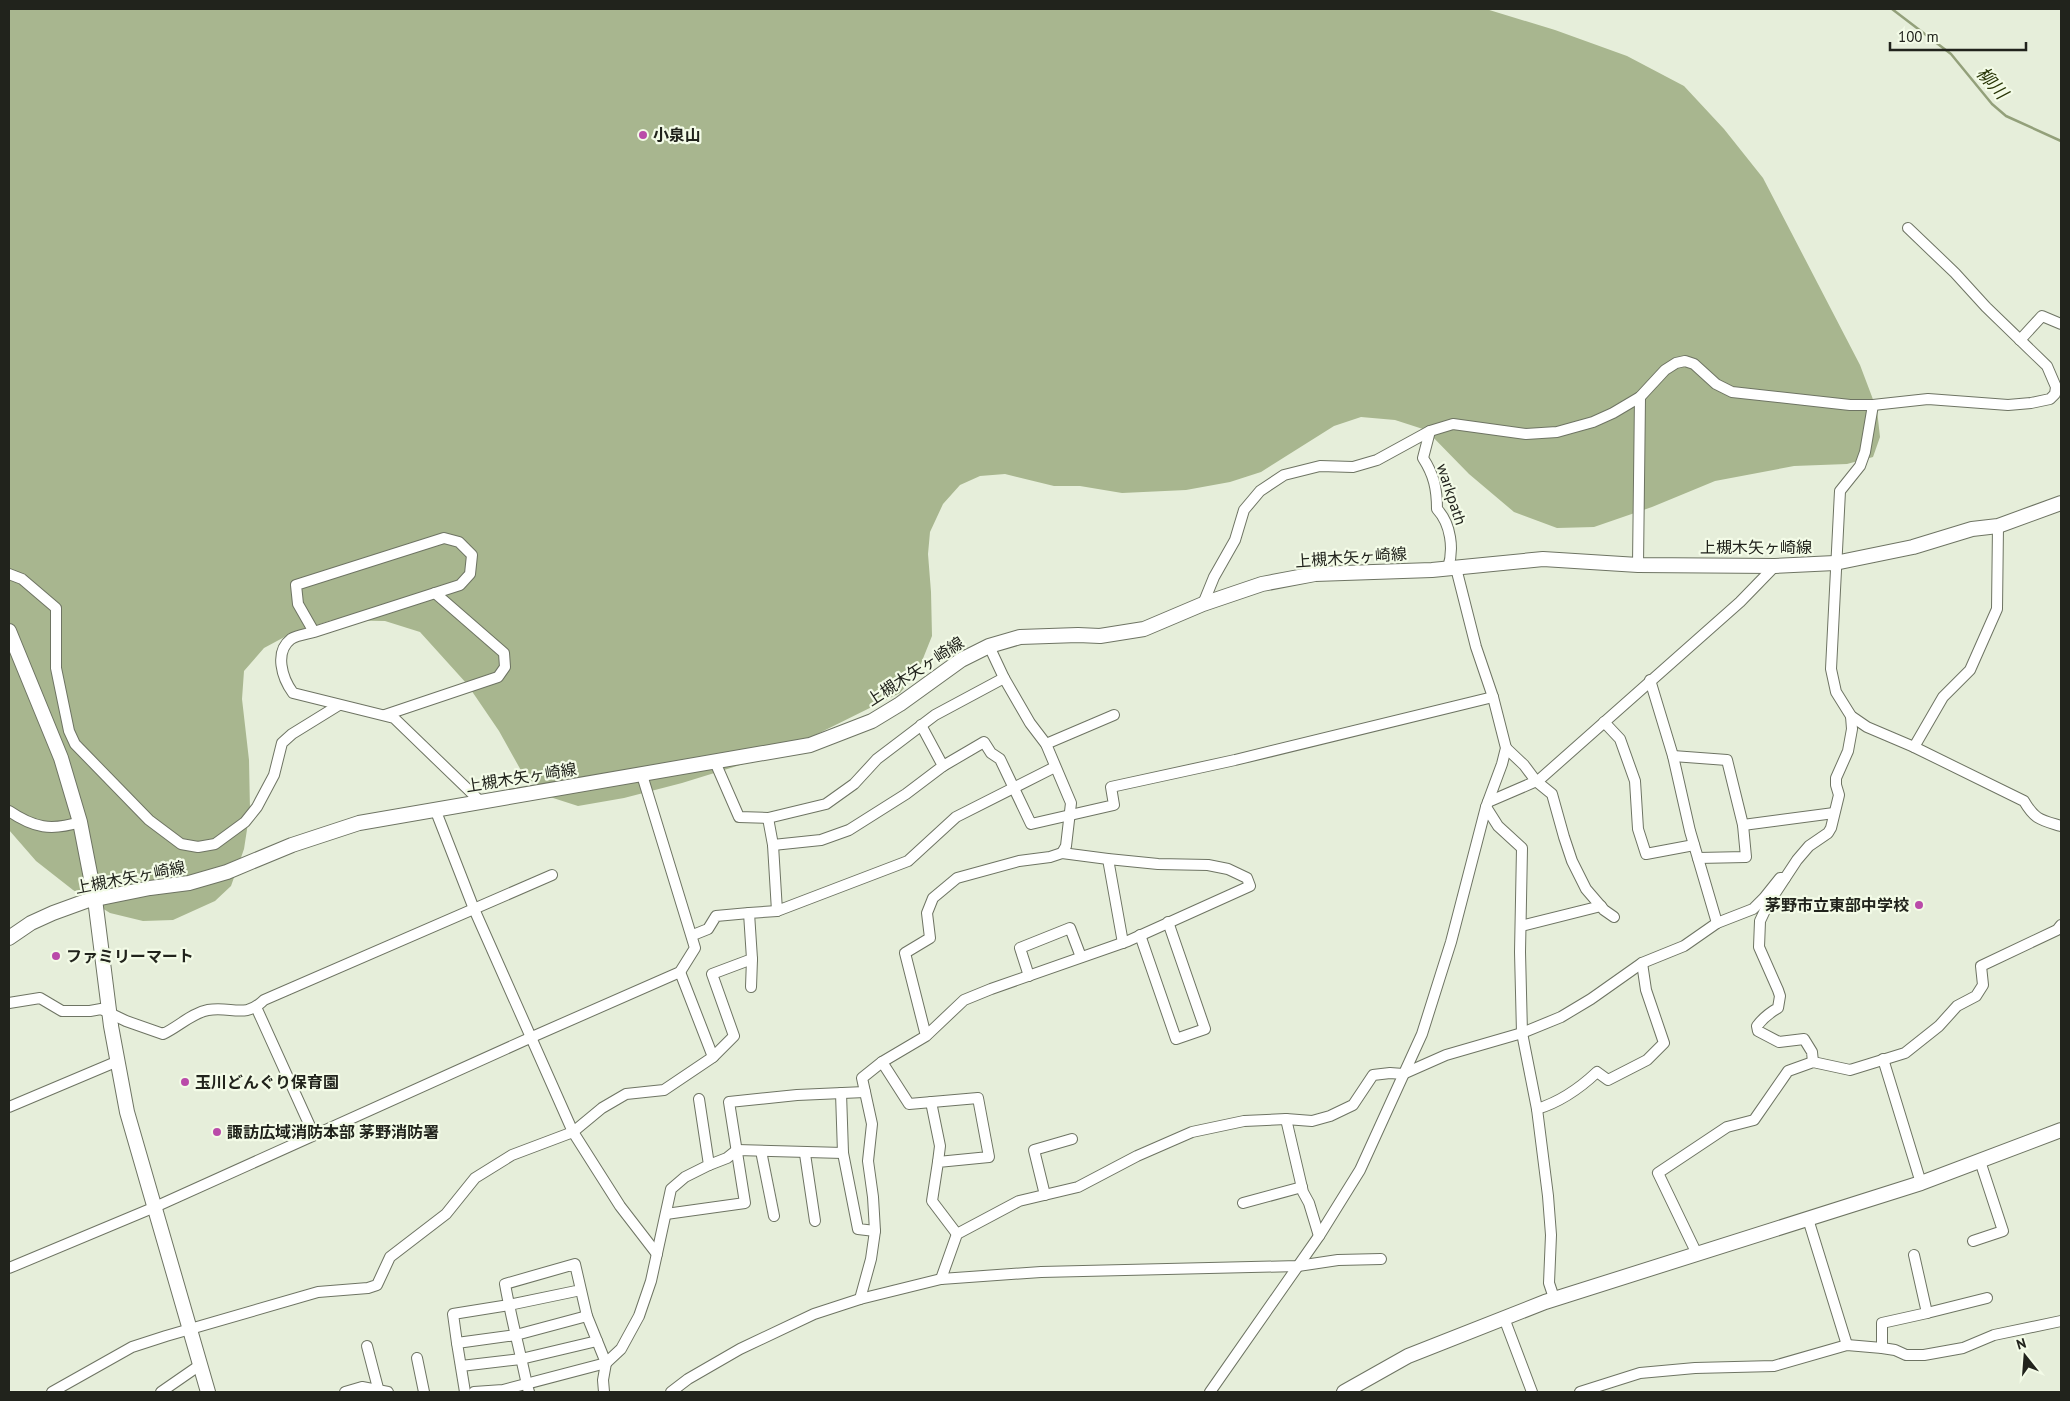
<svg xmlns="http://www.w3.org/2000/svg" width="2070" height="1401" font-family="'PT Sans','Noto Sans JP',sans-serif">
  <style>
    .forest { fill: #a8b68f }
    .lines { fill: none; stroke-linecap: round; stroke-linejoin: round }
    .stream { stroke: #93a07a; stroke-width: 2.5 }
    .street-casing { stroke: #6e7463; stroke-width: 12 }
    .secondary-casing { stroke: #6e7463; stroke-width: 16 }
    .street { stroke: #fff; stroke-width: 10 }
    .secondary { stroke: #fff; stroke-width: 14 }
    .poi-dot { fill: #ba4ba9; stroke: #f3fbe7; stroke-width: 2 }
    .labels { text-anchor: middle; stroke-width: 4.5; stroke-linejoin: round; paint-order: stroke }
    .poi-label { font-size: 16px; font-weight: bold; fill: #21231c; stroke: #f3fbe7; text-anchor: start }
    .street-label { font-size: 16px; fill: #21231c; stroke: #f3fbe7 }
    .water-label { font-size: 18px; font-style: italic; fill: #283506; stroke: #f3fbe7 }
  </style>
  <rect width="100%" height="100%" fill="#e6eeda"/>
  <!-- forest -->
  <polygon class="forest" points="9,9 1486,9 1555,30 1627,56 1684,86 1724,129 1763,178 1860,365 1877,410 1880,437 1873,457 1847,464 1794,466 1715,481 1652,507 1594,527 1557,528 1514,512 1469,474 1426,430 1395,420 1361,417 1334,426 1261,472 1230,482 1186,490 1122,493 1080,486 1054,486 1005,474 980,476 960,485 943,504 930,532 928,554 931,592 932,636 918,671 900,693 779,753 682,783 624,798 578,806 550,797 523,774 499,731 467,684 420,632 385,621 332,620 290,634 264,648 244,671 242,699 249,760 250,810 244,849 231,886 215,901 173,920 143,921 110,913 73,890 36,861 9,830"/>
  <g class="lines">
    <!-- stream -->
    <polyline class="stream" points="1892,9 1951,54 1992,104 2006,116 2061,141"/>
    <!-- street casing -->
    <g class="street-casing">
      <g id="street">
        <polyline points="2020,340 2042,316 2061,324"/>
        <path d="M 1873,405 L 1865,452 L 1860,466 L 1840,491 L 1831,669 L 1836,692 L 1851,716 L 1867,727 L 1914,747 L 2024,801 C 2035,820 2041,820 2061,826"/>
        <path d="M 1430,431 L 1423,458 C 1434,475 1437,489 1437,509 C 1451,524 1454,549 1448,568"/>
        <polyline points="1638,565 1640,397"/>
        <polyline points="9,574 22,579 56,608 56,668 69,731 75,744 149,820 181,844 198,847 215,844 245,822 257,807 274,775 282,743 292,734 339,705"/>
        <polyline points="1203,604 1214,577 1235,540 1244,510 1260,491 1284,475 1320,466 1353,467 1377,460 1430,431 1453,424 1526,434 1557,432 1593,422 1613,413 1640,397 1665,370 1676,363 1685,361 1694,364 1716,384 1732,392 1850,405 1873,405 1928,399 2008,405 2031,403 2050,399 2055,394 2056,387 2047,366 1986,307 1955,273 1908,228"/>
        <path d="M 314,632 L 298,604 L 296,585 L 444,538 L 459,542 L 472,555 L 470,574 L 460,585 L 314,632 C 307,634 297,635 291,639 C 274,652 282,678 293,693 L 394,718 L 481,802"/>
        <polyline points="989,646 1004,678 1030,723 1046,744 1071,803 1066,846 1062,853"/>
        <polyline points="1650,680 1673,756 1690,831 1717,923"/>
        <polyline points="385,715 498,677 505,667 504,653 435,593"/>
        <polyline points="1604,722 1620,739 1635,781 1638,829 1646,854 1694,845"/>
        <polyline points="1046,744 1114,715"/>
        <polyline points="1914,747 1943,697 1970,670 1997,609 1998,526"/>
        <polyline points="1506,748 1524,765 1536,781 1552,794 1564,837 1572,861 1586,889 1604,910 1614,917"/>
        <polyline points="1673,756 1727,760 1743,825 1746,857 1698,858"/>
        <polyline points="715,762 739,817 768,818 826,804 854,784 877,759 935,715 1004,678"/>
        <polyline points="943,766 984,742 991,753 1000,759 1031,824 1114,805 1111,787 1235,760 1493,697"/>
        <polyline points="1488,802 1539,780 1740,602 1775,566"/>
        <polyline points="1486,807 1498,826 1522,848 1520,952 1522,1033 1537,1109 1548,1196 1551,1235 1549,1283 1554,1298"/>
        <polyline points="435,809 474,909 573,1132 620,1206 657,1254"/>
        <path d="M 9,811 C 34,828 51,831 80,822"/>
        <polyline points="768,818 773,845 777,911 908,861 956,817 1055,767"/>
        <polyline points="1743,825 1834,813"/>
        <polyline points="773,845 821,840 849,830 906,794 943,766 921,725"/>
        <polyline points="1108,859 1123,943"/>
        <polyline points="1521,926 1601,906"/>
        <polyline points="693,935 708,929 716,916 749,913"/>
        <polyline points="1140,935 1176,1039 1205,1029 1168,922"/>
        <polyline points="1029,976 1020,948 1070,928 1081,957"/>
        <polyline points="751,987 752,959"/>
        <path d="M 9,1003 L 40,998 L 62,1011 L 90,1011 L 101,1009 L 126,1021 L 163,1034 C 178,1027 192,1013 208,1010 C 232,1006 245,1019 264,1000 L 552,875"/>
        <polyline points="256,1007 314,1135"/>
        <polyline points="713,1057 734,1036 712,974 752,959 749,913 777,911"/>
        <polyline points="1883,1059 1921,1183"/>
        <polyline points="882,1062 909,1104 978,1098 989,1157 938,1162 932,1201 957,1234"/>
        <path d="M 1813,1062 L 1812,1052 L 1804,1039 L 1779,1042 L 1758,1031 L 1757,1026 C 1763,1018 1769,1013 1778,1008 L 1780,996 L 1778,990 L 1759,947 L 1760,921 L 1768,904 L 1797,860 L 1809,846 L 1828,833 L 1831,828 L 1839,795 L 1836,785 L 1836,778 L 1848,751 L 1852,729 L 1851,716"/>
        <polyline points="931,1102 940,1146 938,1162"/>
        <polyline points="9,1107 118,1061"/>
        <path d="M 1537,1109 C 1560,1102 1579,1089 1597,1072 L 1608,1080 L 1647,1060 L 1664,1043 L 1646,990 L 1642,963"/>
        <polyline points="1286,1119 1303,1192 1309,1203 1319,1236"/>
        <polyline points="761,1151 774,1216"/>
        <polyline points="843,1153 858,1229 875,1231"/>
        <polyline points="805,1154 815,1221"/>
        <polyline points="709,1165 727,1158 737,1150 843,1153 841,1093"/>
        <polyline points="1045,1195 1034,1150 1072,1139"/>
        <polyline points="1243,1203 1302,1187"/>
        <polyline points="666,1214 745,1203 729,1102 797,1095 865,1092"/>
        <polyline points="1808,1219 1847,1345"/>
        <polyline points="1973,1241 2003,1231 1980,1161"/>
        <polyline points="1697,1254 1658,1173 1727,1127 1754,1120 1788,1071 1813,1062 1850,1070 1905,1053 1939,1026 1957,1006 1976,996 1983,985 1981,966 2057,930 2061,925"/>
        <polyline points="9,1268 155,1207 532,1037 680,972 695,948 642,775"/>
        <polyline points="941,1279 957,1234 1019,1201 1078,1187 1137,1156 1192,1132 1244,1121 1286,1119 1312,1121 1330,1116 1353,1105 1373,1075 1390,1073 1403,1074 1446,1055 1522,1033 1561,1017 1591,999 1642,963 1684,946 1717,923 1753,909 1764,898 1780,878 1785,878"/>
        <polyline points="860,1299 871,1259 875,1231 873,1197 868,1161 872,1124 862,1078 882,1062 926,1036 964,1000 991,989 1128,941 1250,886 1247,878 1228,869 1208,865 1158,864 1108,859 1062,853 1050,857 1019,861 957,878 933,898 927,913 930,938 905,953 926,1036"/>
        <polyline points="1927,1313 1987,1298"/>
        <polyline points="587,1316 606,1363 603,1380 604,1392"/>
        <polyline points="1504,1318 1532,1392"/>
        <polyline points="457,1343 465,1392"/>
        <polyline points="367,1346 379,1392"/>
        <polyline points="1882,1348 1895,1350 1906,1355 1924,1355 1963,1348 1994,1335 2061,1321"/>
        <polyline points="417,1358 424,1392"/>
        <polyline points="461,1366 521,1359 597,1341"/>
        <polyline points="52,1392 132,1347 166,1336 318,1292 368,1288 377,1285 390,1257 446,1214 475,1178 512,1155 573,1132 602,1108 626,1094 664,1090 713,1057 680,972"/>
        <polyline points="161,1392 200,1365"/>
        <polyline points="345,1392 362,1387 388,1392"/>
        <polyline points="474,1392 503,1390 606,1363 621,1349 639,1316 651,1281 671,1189 685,1177 709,1165 699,1099"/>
        <path d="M 529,1392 L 527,1385 C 520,1351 511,1318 505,1284 L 575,1264 L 587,1316 L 516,1335 L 457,1343 L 453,1314 L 509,1305 L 581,1290"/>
        <polyline points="671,1392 688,1379 740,1349 814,1314 860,1299 941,1279 1041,1272 1298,1266 1338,1260 1381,1259"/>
        <polyline points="1210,1392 1319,1236 1360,1170 1422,1034 1451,942 1486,807 1502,764 1506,748 1493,697 1476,647 1456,568"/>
        <polyline points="1580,1392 1640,1373 1695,1368 1774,1366 1847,1345 1882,1348 1882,1323 1927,1313 1914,1255"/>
      </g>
    </g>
    <!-- secondary casing -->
    <g class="secondary-casing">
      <g id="secondary">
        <polyline points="9,631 61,758 80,822 95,899 111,1026 127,1112 208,1392"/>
        <polyline points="9,938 31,923 53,913 86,901 150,888 189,883 227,872 292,845 359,823 810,745 872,721 900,704 961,660 989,646 1020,637 1078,635 1100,636 1144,629 1203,604 1262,584 1315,574 1432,570 1543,559 1638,565 1775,566 1835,563 1913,547 1972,529 1998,526 2061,503"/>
        <polyline points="1344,1392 1408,1356 1545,1302 1921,1183 2061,1130"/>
      </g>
    </g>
    <!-- street -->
    <use href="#street" class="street"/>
    <!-- secondary -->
    <use href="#secondary" class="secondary"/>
  </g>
  <!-- markers -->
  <g class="poi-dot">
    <circle cx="643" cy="135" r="5"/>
    <circle cx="1919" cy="905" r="5"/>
    <circle cx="56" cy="956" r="5"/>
    <circle cx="185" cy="1082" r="5"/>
    <circle cx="217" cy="1132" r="5"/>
  </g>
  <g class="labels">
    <!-- poi labels -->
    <g class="poi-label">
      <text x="653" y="141">小泉山</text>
      <text x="1909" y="911" text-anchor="end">茅野市立東部中学校</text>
      <text x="66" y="962">ファミリーマート</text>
      <text x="195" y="1088">玉川どんぐり保育園</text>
      <text x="227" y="1138">諏訪広域消防本部 茅野消防署</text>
    </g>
    <!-- street labels -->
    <g class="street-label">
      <text transform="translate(1452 494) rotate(72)" y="6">warkpath</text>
      <text x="1756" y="553">上槻木矢ヶ崎線</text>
      <text transform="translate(1351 557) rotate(-4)" y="6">上槻木矢ヶ崎線</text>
      <text transform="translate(915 671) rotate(-33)" y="6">上槻木矢ヶ崎線</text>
      <text transform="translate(521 777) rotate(-9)" y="6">上槻木矢ヶ崎線</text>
      <text transform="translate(130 877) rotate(-11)" y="6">上槻木矢ヶ崎線</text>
    </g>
    <!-- water labels -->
    <g class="water-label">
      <text transform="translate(1992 83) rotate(48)" y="6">柳川</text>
    </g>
  </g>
  <!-- border -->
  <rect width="2070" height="1401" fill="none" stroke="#21231c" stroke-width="20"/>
  <!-- north arrow -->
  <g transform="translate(2025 1356) rotate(343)" stroke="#f3fbe7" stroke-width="4" paint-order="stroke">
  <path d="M0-4L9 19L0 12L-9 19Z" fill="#21231c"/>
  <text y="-8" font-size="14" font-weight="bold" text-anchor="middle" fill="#21231c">N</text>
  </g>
  <!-- scale -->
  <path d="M1890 42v8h136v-8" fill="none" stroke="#21231c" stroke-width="2.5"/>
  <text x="1898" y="42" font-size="15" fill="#21231c" stroke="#f3fbe7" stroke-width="4" paint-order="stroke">100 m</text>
</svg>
